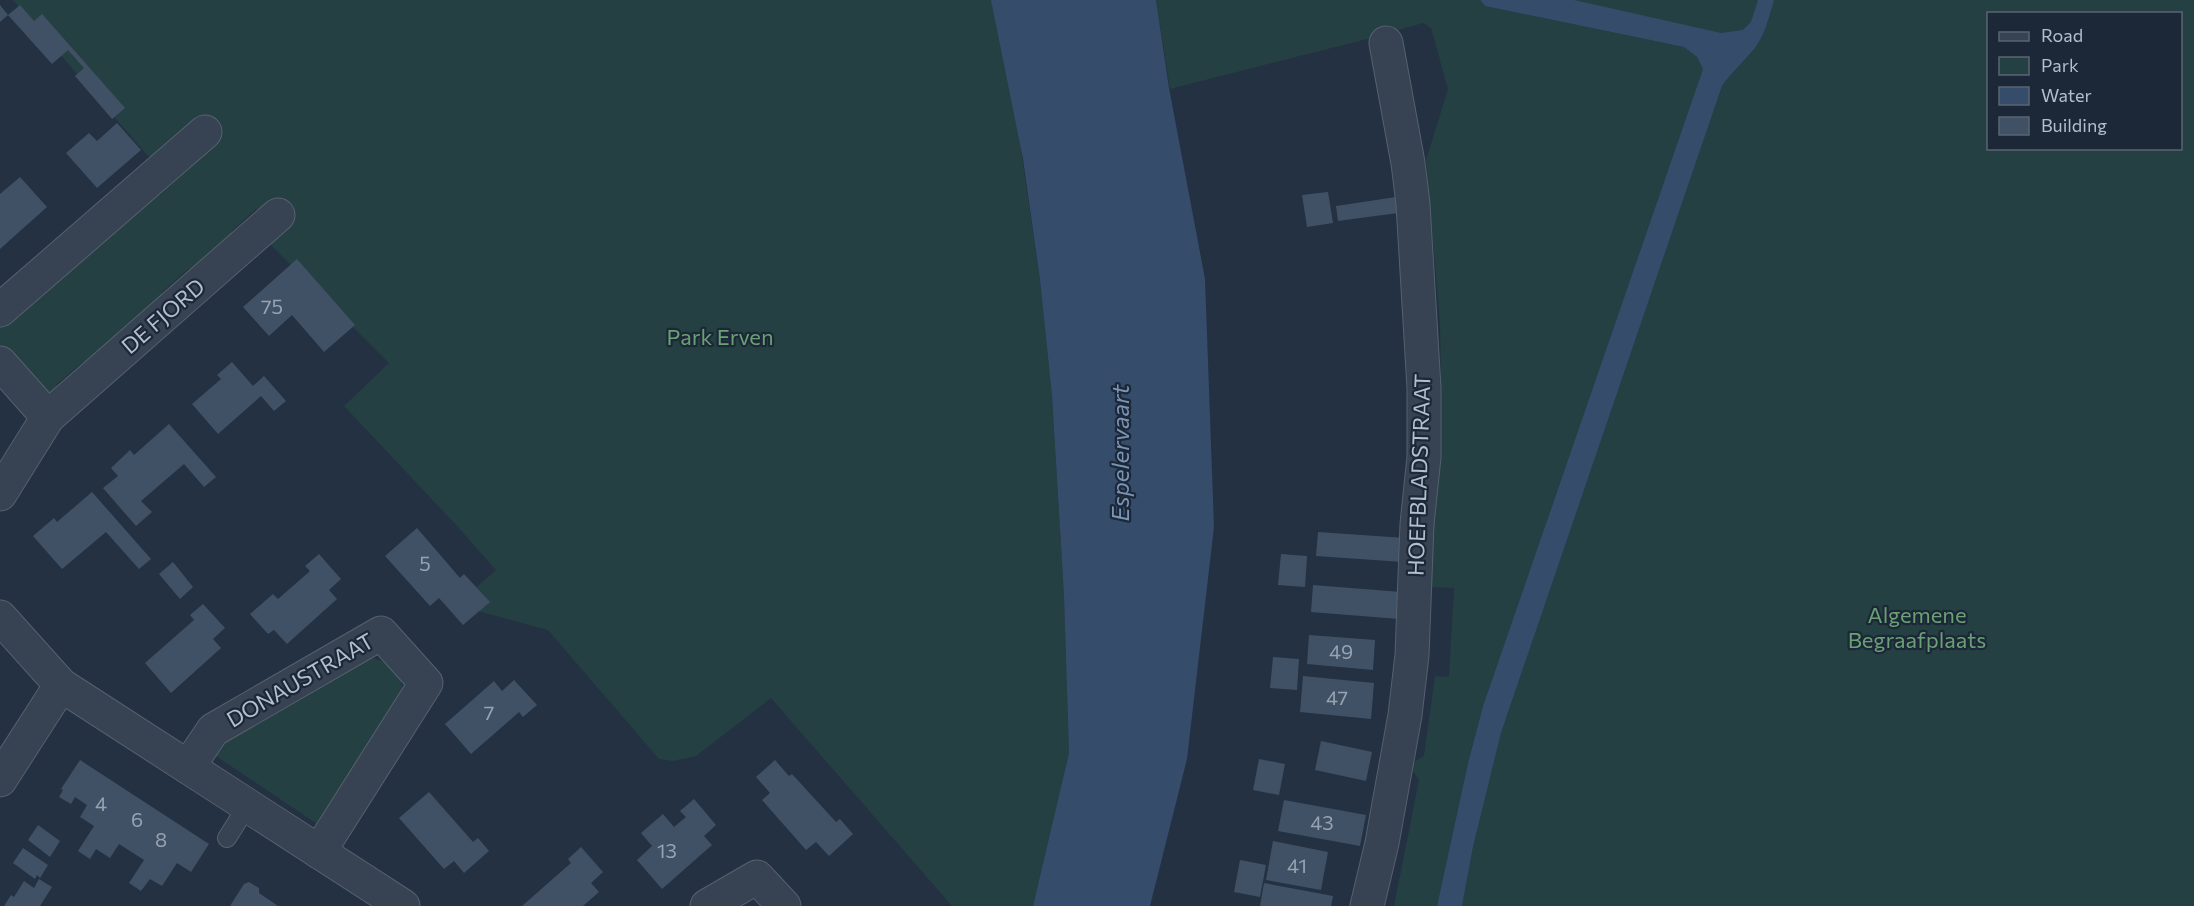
<svg xmlns="http://www.w3.org/2000/svg" width="2194" height="906" font-family="Commissioner,sans-serif">
  <style>
    .green { fill: #254043; fill-rule: evenodd }
    .water { fill: #354c6b }
    .building { fill: #415165 }
    .lines { fill: none; stroke-linecap: round; stroke-linejoin: round }
    .service-casing { stroke: #55616f; stroke-width: 20 }
    .minor-casing { stroke: #55616f; stroke-width: 35 }
    .service { stroke: #374352; stroke-width: 18 }
    .minor { stroke: #374352; stroke-width: 33 }
    .labels { text-anchor: middle; stroke-width: 4.5; stroke-linejoin: round; paint-order: stroke }
    .number-label { font-size: 20px; fill: #97a3b2 }
    .street-label { font-size: 22px; fill: #b4becc; stroke: #1c2837 }
    .park-label { font-size: 22px; fill: #69a074; stroke: #1c2837 }
    .water-label { font-size: 24px; font-style: italic; fill: #7994b6; stroke: #1c2837 }
  </style>
  <rect width="100%" height="100%" fill="#233142"/>
  <!-- green -->
  <g class="green">
    <polygon points="13,0 999,0 1040,280 1052,396 1064,596 1069,753 1033,906 952,906 771,698 696,756 673,761 659,759 548,630 474,610 464,598 496,570 458,527 344,406 389,363 264,238 267,211 256,209 232,231 228,248 209,265 188,269 162,292 159,310 102,358 83,362 57,384 55,393 38,394 0,351 0,320 142,196 160,195 182,175 182,164 155,164"/>
    <polygon points="1156,0 1480,0 1485,6 1684,47 1697,57 1703,69 1483,706 1468,763 1437,906 1394,906 1419,780 1410,767 1410,764 1424,756 1435,676 1449,677 1454,588 1429,587 1440,439 1441,385 1440,322 1426,160 1448,89 1431,28 1423,23 1367,39 1170,89"/>
    <path d="M 1517,0 L 2194,0 L 2194,906 L 1462,906 L 1473,847 L 1501,733 L 1722,86 L 1744,58 ZM 1988,14 L 2180,14 L 2180,148 L 1988,148 Z"/>
    <path d="M 365,657 C 386,659 400,669 403,691 L 320,826 L 216,756 L 217,745 Z"/>
  </g>
  <!-- water -->
  <g class="water">
    <polygon points="991,0 1156,0 1169,88 1205,279 1214,527 1187,759 1150,906 1033,906 1069,753 1064,596 1052,396 1040,280 1023,159"/>
    <path d="M 1480,0 L 1574,0 L 1721,33 L 1743,30 L 1751,22 L 1758,0 L 1774,0 C 1769,16 1765,36 1754,49 C 1743,62 1732,72 1722,86 L 1501,733 L 1473,847 L 1462,906 L 1437,906 L 1468,763 L 1483,706 L 1703,69 L 1697,57 L 1684,47 L 1485,6 Z"/>
  </g>
  <!-- building -->
  <g class="building">
    <polygon points="0,5 8,15 20,5 34,21 42,14 125,108 112,119 75,76 84,68 68,50 52,64 8,15 0,22"/>
    <polygon points="117,123 141,150 97,188 66,153 89,133 97,141"/>
    <polygon points="20,177 47,207 0,249 0,194"/>
    <polygon points="1328,192 1333,223 1307,227 1302,195"/>
    <polygon points="1396,197 1398,213 1338,221 1336,206"/>
    <polygon points="297,259 355,325 324,352 292,315 269,336 243,307"/>
    <polygon points="232,362 253,386 264,376 286,401 274,411 261,396 218,434 192,404 221,379 217,375"/>
    <polygon points="169,424 216,477 204,487 184,464 141,501 152,512 136,526 103,488 118,476 111,468 130,450 134,455"/>
    <polygon points="92,492 151,559 139,569 106,532 62,569 33,536 54,518 57,522"/>
    <polygon points="417,528 460,578 464,574 490,602 463,625 439,598 430,606 385,556"/>
    <polygon points="1318,532 1405,538 1403,562 1316,556"/>
    <polygon points="319,554 341,579 329,590 337,599 287,644 274,630 268,634 250,614 273,594 278,599 310,571 305,566"/>
    <polygon points="1281,554 1307,556 1305,587 1278,585"/>
    <polygon points="173,562 193,587 180,599 159,574"/>
    <polygon points="1313,585 1401,592 1399,619 1311,612"/>
    <polygon points="203,604 225,628 213,639 221,648 171,693 145,663 194,620 190,615"/>
    <polygon points="1309,635 1375,640 1373,670 1307,664"/>
    <polygon points="1273,657 1299,659 1297,690 1270,688"/>
    <polygon points="1303,676 1374,683 1371,719 1300,712"/>
    <polygon points="514,680 537,705 523,717 519,712 471,754 445,724 494,681 502,691"/>
    <polygon points="1321,741 1372,752 1366,781 1315,770"/>
    <polygon points="1259,759 1285,764 1279,795 1253,790"/>
    <polygon points="80,760 209,844 191,872 177,863 162,886 150,879 141,891 129,883 144,860 119,844 110,858 96,849 90,859 78,851 94,826 80,817 87,805 75,797 71,804 59,797 63,790 61,789"/>
    <polygon points="775,760 789,776 792,774 836,822 840,819 853,834 829,856 816,842 806,850 762,800 770,793 756,777"/>
    <polygon points="429,792 473,842 478,838 489,851 464,873 454,861 444,869 399,818"/>
    <polygon points="694,799 716,825 704,836 712,845 662,889 637,860 652,846 641,833 663,814 674,827 686,817 680,811"/>
    <polygon points="1284,800 1366,815 1360,846 1278,831"/>
    <polygon points="38,825 60,841 50,857 28,840"/>
    <polygon points="1273,841 1328,852 1321,890 1266,880"/>
    <polygon points="581,847 603,872 591,883 599,892 583,906 522,906 571,863 568,859"/>
    <polygon points="23,848 48,865 40,878 37,875 35,879 13,863"/>
    <polygon points="1240,860 1266,865 1260,897 1234,892"/>
    <polygon points="39,879 52,887 40,906 4,906 11,895 14,897 24,881 34,888"/>
    <polygon points="249,882 259,888 259,893 278,906 230,906 244,884"/>
    <polygon points="1264,883 1333,896 1331,906 1260,906"/>
  </g>
  <g class="lines">
    <!-- service casing -->
    <g class="service-casing">
      <polyline id="service" points="227,838 247,806"/>
    </g>
    <!-- minor casing -->
    <g class="minor-casing">
      <g id="minor">
        <polyline points="0,310 205,132"/>
        <polyline points="0,363 48,417"/>
        <polyline points="0,494 48,417 278,215"/>
        <polyline points="0,617 61,685 403,906"/>
        <polyline points="188,767 213,730 381,633 426,683 319,852"/>
        <polyline points="0,780 61,685"/>
        <polyline points="707,906 757,877 784,906"/>
        <polyline points="1367,906 1382,843 1405,715 1412,655 1417,524 1424,457 1424,388 1413,204 1408,163 1386,43"/>
      </g>
    </g>
    <!-- service -->
    <use href="#service" class="service"/>
    <!-- minor -->
    <use href="#minor" class="minor"/>
  </g>
  <g class="labels">
    <!-- number labels -->
    <g class="number-label">
      <text x="272" y="314">75</text>
      <text x="425" y="571">5</text>
      <text x="1341" y="659">49</text>
      <text x="1337" y="705">47</text>
      <text x="489" y="720">7</text>
      <text x="101" y="811">4</text>
      <text x="137" y="827">6</text>
      <text x="1322" y="830">43</text>
      <text x="161" y="847">8</text>
      <text x="667" y="858">13</text>
      <text x="1297" y="873">41</text>
    </g>
    <!-- street labels -->
    <g class="street-label">
      <text transform="translate(163 316) rotate(-41)" y="8">DE FJORD</text>
      <text transform="translate(1419 475) rotate(-88)" y="8">HOEFBLADSTRAAT</text>
      <text transform="translate(300 680) rotate(-30)" y="8">DONAUSTRAAT</text>
    </g>
    <!-- park labels -->
    <g class="park-label">
      <text x="720" y="345">Park Erven</text>
      <text x="1917" y="623">Algemene<tspan x="1917" dy="25">Begraafplaats</tspan></text>
    </g>
    <!-- water labels -->
    <g class="water-label">
      <text transform="translate(1121 453) rotate(-90)" y="8">Espelervaart</text>
    </g>
  </g>
  <!-- legend -->
  <rect x="1987" y="12" width="195" height="138" fill="#1c2837" stroke="#596473" stroke-width="1.5"/>
  <rect x="1999" y="32" width="30" height="9" fill="#374352" stroke="#596473" stroke-width="1.5"/>
  <text x="2041" y="42" font-size="18" fill="#b4becc">Road</text>
  <rect x="1999" y="57" width="30" height="18" fill="#254043" stroke="#596473" stroke-width="1.5"/>
  <text x="2041" y="72" font-size="18" fill="#b4becc">Park</text>
  <rect x="1999" y="87" width="30" height="18" fill="#354c6b" stroke="#596473" stroke-width="1.5"/>
  <text x="2041" y="102" font-size="18" fill="#b4becc">Water</text>
  <rect x="1999" y="117" width="30" height="18" fill="#415165" stroke="#596473" stroke-width="1.5"/>
  <text x="2041" y="132" font-size="18" fill="#b4becc">Building</text>
</svg>
